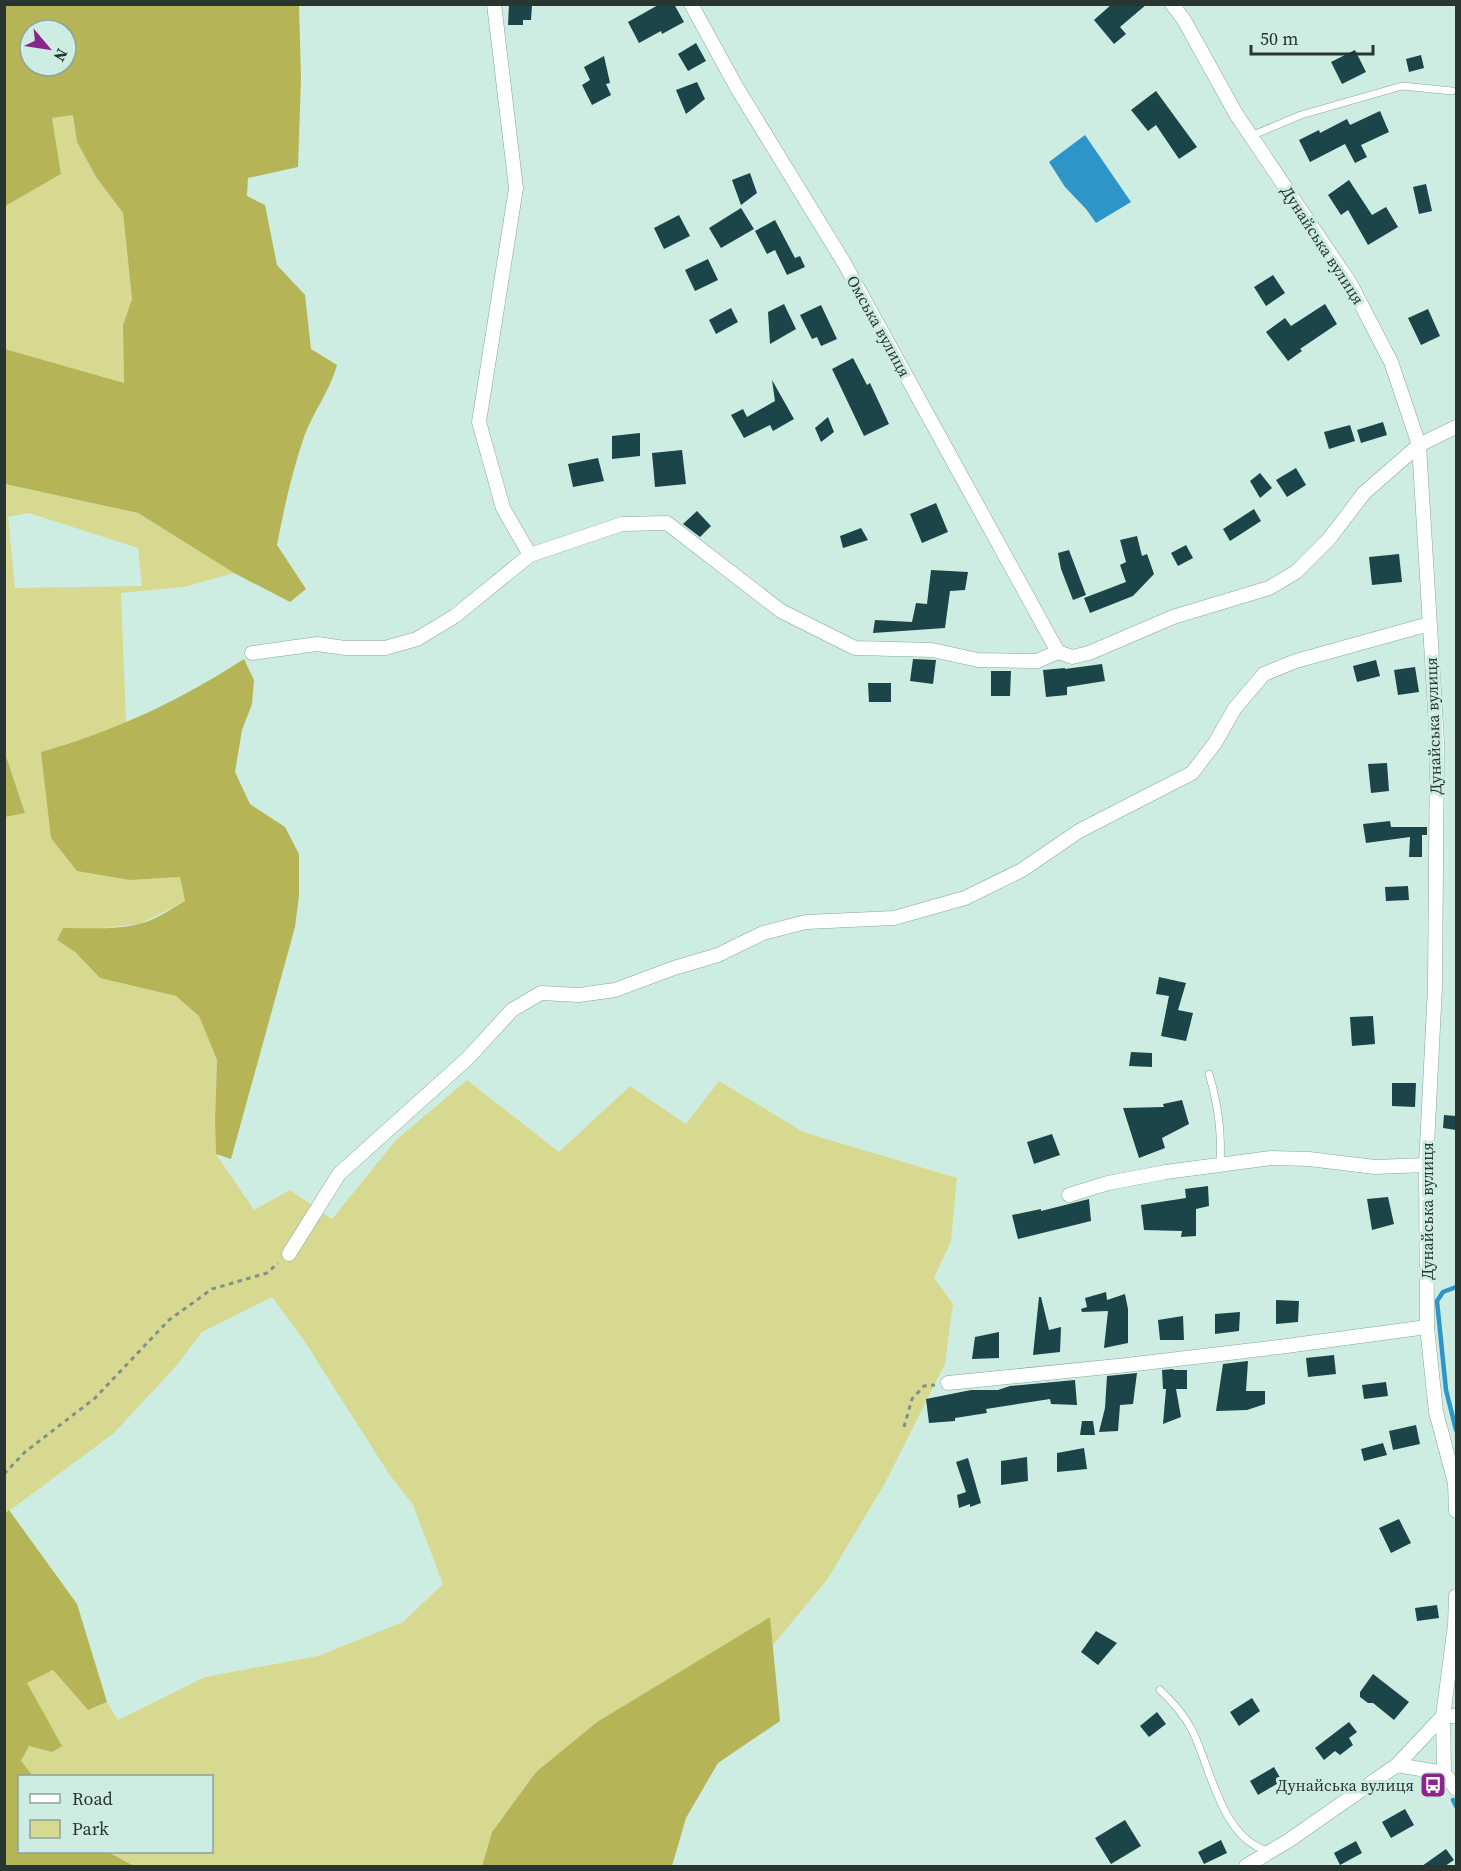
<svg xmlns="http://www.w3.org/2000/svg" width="1461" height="1871" font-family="'Source Serif 4',serif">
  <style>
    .green { fill: #d8d991; fill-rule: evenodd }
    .forest { fill: #b5b557; fill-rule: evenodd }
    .water { fill: #2d95c7 }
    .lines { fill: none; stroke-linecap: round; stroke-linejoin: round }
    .stream { stroke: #2d95c7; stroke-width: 4.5 }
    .building { fill: #1b4549 }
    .lane-casing { stroke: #88a49a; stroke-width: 8 }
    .street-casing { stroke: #88a49a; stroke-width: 15 }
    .path { stroke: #7d938a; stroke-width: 3; stroke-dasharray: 4.5 4.5; stroke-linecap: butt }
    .lane { stroke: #fff; stroke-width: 7 }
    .street { stroke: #fff; stroke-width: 14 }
    .labels { text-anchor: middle; stroke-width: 6; stroke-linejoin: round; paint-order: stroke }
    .street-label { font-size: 16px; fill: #293530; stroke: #ceede2 }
    .poi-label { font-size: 16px; fill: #293530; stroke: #ceede2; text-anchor: end }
  </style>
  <rect width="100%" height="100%" fill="#ceede2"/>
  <!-- green -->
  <g class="green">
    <polygon points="73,114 77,142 96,177 123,213 132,299 123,325 124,384 5,349 4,205 7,205 61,174 52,118"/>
    <path d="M 5,484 L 138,513 L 234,573 L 184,587 L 121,593 L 126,723 L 80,741 L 41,752 L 130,880 L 180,877 L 185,901 L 140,924 L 104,928 L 57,940 L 75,952 L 100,978 L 176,996 L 199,1016 L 217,1060 L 215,1120 L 216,1154 L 254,1210 L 290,1190 L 332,1219 L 396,1140 L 467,1080 L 559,1152 L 630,1086 L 686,1124 L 719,1081 L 803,1132 L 957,1178 L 951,1241 L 934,1278 L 953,1304 L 945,1364 L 885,1483 L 827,1580 L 773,1645 L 769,1618 L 597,1722 L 536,1772 L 492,1832 L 482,1866 L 134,1866 L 108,1852 L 212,1852 L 212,1776 L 33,1776 L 21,1761 L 29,1746 L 52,1752 L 27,1683 L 53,1670 L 88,1710 L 107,1702 L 118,1720 L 205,1677 L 318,1656 L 403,1622 L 443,1584 L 413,1505 L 389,1474 L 303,1339 L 272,1297 L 202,1332 L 177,1365 L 114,1433 L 5,1514 L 4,817 L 25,812 L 5,753 ZM 29,513 L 138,548 L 142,586 L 15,588 L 8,517 Z"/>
  </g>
  <!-- forest -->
  <g class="forest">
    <path d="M 5,4 L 299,5 L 301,78 L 298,167 L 248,178 L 247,196 L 265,205 L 277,265 L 305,295 L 311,349 L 337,365 C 330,391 313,412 304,437 C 292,472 284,508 277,545 L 306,589 L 290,602 L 234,573 L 138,513 L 5,484 L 5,349 L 124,383 L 123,325 L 132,299 L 123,213 L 96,177 L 77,142 L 73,115 L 52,118 L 61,174 L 7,205 L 5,205 ZM 30,30 L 66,30 L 66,66 L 30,66 Z"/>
    <path d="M 244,659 L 254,680 L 252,704 L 242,730 L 235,772 L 250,804 L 285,827 L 299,854 L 299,896 L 295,927 L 231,1159 L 216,1154 L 215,1120 L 217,1060 L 199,1016 L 176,996 L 100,978 L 75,952 L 57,940 L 63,928 C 87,928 115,930 139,924 C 154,921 171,909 185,901 L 180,877 L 130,880 L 77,871 L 51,838 L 41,752 C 113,732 181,700 244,659 Z"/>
    <polygon points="5,753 25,813 5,817 4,817"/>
    <polygon points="9,1510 77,1604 107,1702 88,1710 53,1670 27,1683 62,1746 52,1752 29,1746 21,1761 33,1776 20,1776 20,1852 108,1852 134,1866 5,1866 4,1514"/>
    <polygon points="770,1617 780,1721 718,1763 686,1818 672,1866 482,1866 492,1832 536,1772 597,1722"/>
  </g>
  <!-- water -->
  <polygon class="water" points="1085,135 1131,202 1096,223 1086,209 1065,187 1049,162"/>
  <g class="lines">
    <!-- stream -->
    <g class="stream">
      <polyline points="1456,1287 1443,1292 1437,1301 1446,1390 1456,1430"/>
      <polyline points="1453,1800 1456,1806"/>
    </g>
  </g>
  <!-- building -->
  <g class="building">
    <polygon points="509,4 532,5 531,20 523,20 523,25 508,25"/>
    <polygon points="660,4 674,4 684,22 662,34 661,31 639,43 628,22"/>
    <polygon points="1112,4 1147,4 1120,27 1126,34 1114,44 1094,20"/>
    <polygon points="696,43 706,61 688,71 678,54"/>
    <polygon points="1355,50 1366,72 1342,84 1331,62"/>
    <polygon points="1421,55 1424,68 1409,72 1406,59"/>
    <polygon points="604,56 610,83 606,84 611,95 592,105 582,85 590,80 584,67"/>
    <polygon points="697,82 705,99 686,114 676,90"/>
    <polygon points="1156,91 1197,147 1179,159 1156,125 1148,131 1131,110"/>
    <polygon points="1380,111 1389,132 1361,145 1367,157 1355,163 1345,144 1310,162 1299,140 1319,130 1320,133 1347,119 1350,125"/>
    <polygon points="750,173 757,193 741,205 732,180"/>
    <polygon points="1349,180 1372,215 1386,207 1398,227 1368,245 1348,210 1341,215 1328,195"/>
    <polygon points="1426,184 1432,211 1419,214 1413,187"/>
    <polygon points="741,208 754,229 721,248 709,228"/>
    <polygon points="679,215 690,236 664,249 654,228"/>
    <polygon points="775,220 795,258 800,256 805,267 787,275 775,250 767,254 755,231"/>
    <polygon points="708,259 718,280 695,291 685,270"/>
    <polygon points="1273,275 1285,293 1266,306 1254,287"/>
    <polygon points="784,304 796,329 770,344 768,312"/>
    <polygon points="1325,304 1337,324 1300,349 1302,351 1288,361 1266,332 1285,318 1291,326"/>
    <polygon points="821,305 837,339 821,346 817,337 812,339 800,315"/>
    <polygon points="731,308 738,322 716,334 709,320"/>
    <polygon points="1428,309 1440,336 1421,345 1408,318"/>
    <polygon points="853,358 867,385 870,383 889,424 864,436 832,369"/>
    <polygon points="772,380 794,419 773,431 770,425 744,438 731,415 743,409 747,417 775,401"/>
    <polygon points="828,417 834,432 821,442 815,428"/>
    <polygon points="1383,422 1387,435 1361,443 1357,430"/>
    <polygon points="1350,425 1355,441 1329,449 1324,432"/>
    <polygon points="640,433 640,456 612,459 612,436"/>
    <polygon points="682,450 686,484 655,487 652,453"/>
    <polygon points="598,458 604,481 573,487 568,464"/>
    <polygon points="1296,468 1306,485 1287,497 1276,480"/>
    <polygon points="1260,473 1272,488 1260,498 1250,481"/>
    <polygon points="936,503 948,532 922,543 910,514"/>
    <polygon points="1254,509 1261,521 1230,541 1223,529"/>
    <polygon points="697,511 711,526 700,537 683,524"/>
    <polygon points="861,528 868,540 843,548 840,536"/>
    <polygon points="1137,536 1142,556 1147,554 1154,574 1133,596 1090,613 1084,598 1126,582 1120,565 1126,562 1120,540"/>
    <polygon points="1186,545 1193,558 1178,566 1171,553"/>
    <polygon points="1069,550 1086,595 1073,600 1061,569 1058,553"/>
    <polygon points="1399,554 1402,582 1372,585 1369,557"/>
    <polygon points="931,570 968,572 965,590 950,591 945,628 873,633 875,620 912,622 916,603 927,604"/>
    <polygon points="913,659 936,660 933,684 910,681"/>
    <polygon points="1376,660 1380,676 1357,682 1353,666"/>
    <polygon points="1102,664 1105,681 1067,687 1067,695 1046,697 1043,670 1065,668 1065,669"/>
    <polygon points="1415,667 1419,692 1398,695 1394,670"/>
    <polygon points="991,671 1011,671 1010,696 991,696"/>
    <polygon points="868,683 891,683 891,702 869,702"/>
    <polygon points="1387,763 1389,791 1371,793 1368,764"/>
    <polygon points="1390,821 1391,827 1427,827 1427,835 1422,835 1422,857 1409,857 1410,837 1366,843 1363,824"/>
    <polygon points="1408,886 1409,900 1386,901 1385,887"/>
    <polygon points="1159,977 1186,983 1178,1010 1193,1013 1186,1041 1161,1036 1169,996 1156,994"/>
    <polygon points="1373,1016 1375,1044 1352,1046 1350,1017"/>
    <polygon points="1131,1052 1152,1053 1152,1067 1129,1066"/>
    <polygon points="1392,1083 1416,1083 1415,1107 1392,1106"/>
    <polygon points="1182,1100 1189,1124 1162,1138 1165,1148 1139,1158 1123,1108 1164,1107 1163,1104"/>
    <polygon points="1444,1115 1456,1116 1456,1130 1443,1128"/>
    <polygon points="1052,1134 1060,1155 1034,1164 1027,1142"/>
    <polygon points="1208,1186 1209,1206 1196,1209 1196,1236 1181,1237 1182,1231 1144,1230 1141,1205 1186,1198 1185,1189"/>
    <polygon points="1388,1197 1394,1224 1372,1230 1367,1199"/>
    <polygon points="1089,1199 1091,1221 1018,1239 1012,1215 1041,1209 1041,1211"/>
    <polygon points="1106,1292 1107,1300 1125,1294 1128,1309 1128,1343 1104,1348 1108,1311 1082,1312 1081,1309 1087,1307 1085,1298"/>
    <polygon points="1039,1297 1041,1297 1049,1330 1061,1327 1060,1352 1033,1355"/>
    <polygon points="1276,1300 1299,1301 1298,1322 1276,1324"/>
    <polygon points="1240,1312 1239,1331 1215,1334 1215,1314"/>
    <polygon points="1183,1316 1184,1340 1160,1340 1158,1320"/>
    <polygon points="999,1332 999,1358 972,1359 975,1337"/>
    <polygon points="1334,1355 1336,1374 1308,1377 1306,1358"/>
    <polygon points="1248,1361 1246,1391 1265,1391 1265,1404 1247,1410 1216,1411 1223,1364"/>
    <polygon points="1173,1369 1174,1370 1187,1370 1187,1389 1176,1389 1181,1417 1163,1424 1166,1389 1163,1389 1162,1370"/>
    <polygon points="1137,1373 1133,1404 1120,1405 1118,1431 1099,1432 1105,1408 1107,1376"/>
    <polygon points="1075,1380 1077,1405 1051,1404 1050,1399 986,1409 987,1413 955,1418 955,1421 929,1423 926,1399 971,1390 998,1390 1010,1386"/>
    <polygon points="1386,1382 1388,1396 1364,1399 1362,1385"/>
    <polygon points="1082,1421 1093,1421 1095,1435 1080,1435"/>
    <polygon points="1416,1425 1420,1444 1393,1450 1389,1431"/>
    <polygon points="1383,1443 1387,1455 1364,1461 1361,1449"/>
    <polygon points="1084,1448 1087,1469 1057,1472 1057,1453"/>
    <polygon points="1027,1457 1028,1481 1001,1485 1001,1461"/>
    <polygon points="968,1458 981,1503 970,1507 970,1504 959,1508 957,1495 966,1492 956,1462"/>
    <polygon points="1399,1519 1411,1543 1391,1553 1379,1528"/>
    <polygon points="1437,1605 1439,1618 1417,1621 1415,1608"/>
    <polygon points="1096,1631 1117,1643 1098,1665 1081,1652"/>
    <polygon points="1373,1674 1409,1702 1394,1720 1373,1703 1368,1703 1360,1697 1360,1692"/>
    <polygon points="1252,1698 1260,1711 1239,1726 1230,1712"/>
    <polygon points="1157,1712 1166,1724 1149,1737 1140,1726"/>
    <polygon points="1349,1722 1357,1732 1349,1738 1353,1745 1340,1755 1335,1751 1324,1760 1315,1748"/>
    <polygon points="1274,1767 1282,1781 1258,1795 1250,1781"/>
    <polygon points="1405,1809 1414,1825 1391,1838 1382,1822"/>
    <polygon points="1125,1820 1141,1846 1111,1864 1095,1838"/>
    <polygon points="1221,1840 1227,1853 1204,1864 1198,1852"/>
    <polygon points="1356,1841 1362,1853 1340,1865 1334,1853"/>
    <polygon points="1446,1849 1454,1860 1445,1866 1422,1866"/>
  </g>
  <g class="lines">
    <!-- lane casing -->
    <g class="lane-casing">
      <g id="lane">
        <polyline points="1251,136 1301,115 1402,86 1452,91"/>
        <path d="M 1209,1074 C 1218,1104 1222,1133 1220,1164"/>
        <path d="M 1160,1690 C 1173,1702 1184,1715 1192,1730 C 1211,1768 1221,1838 1268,1851"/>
      </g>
    </g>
    <!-- street casing -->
    <g class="street-casing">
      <g id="street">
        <polyline points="494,4 516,188 479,422 503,508 530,555 622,524 667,523 781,611 855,648 932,650 978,660 1037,661 1058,652 1072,657 1089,653 1173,617 1269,588 1296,572 1329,539 1364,493 1419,445 1456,427"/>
        <polyline points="691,4 737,88 843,261 1058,652"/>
        <polyline points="1172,4 1184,20 1236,114 1350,283 1391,362 1419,445 1437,742 1435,987 1426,1165 1427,1327 1436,1412 1455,1483 1456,1511"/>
        <polyline points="252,653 317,644 345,648 385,648 417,639 455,616 530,555"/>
        <polyline points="1069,1195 1108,1183 1166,1172 1271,1158 1309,1159 1375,1167 1426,1165"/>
        <polyline points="289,1254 339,1174 468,1058 512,1010 541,993 579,995 615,990 674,968 718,955 763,933 806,922 894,918 965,898 1022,870 1079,831 1192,773 1215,743 1235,708 1264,674 1296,661 1429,624"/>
        <polyline points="948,1383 1127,1365 1279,1347 1427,1327"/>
        <polyline points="1397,1765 1444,1773 1456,1789"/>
        <polyline points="1444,1773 1443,1716 1455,1625 1456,1596"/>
        <polyline points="1246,1866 1288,1841 1397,1765 1443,1716 1456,1716"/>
      </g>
    </g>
    <!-- path -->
    <g class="path">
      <polyline points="904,1427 912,1399 924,1386 935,1385"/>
      <polyline points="4,1474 25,1452 95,1398 169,1320 212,1289 267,1273 278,1263"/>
    </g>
    <!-- lane -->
    <use href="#lane" class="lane"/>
    <!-- street -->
    <use href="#street" class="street"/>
  </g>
  <!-- icons -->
  <defs>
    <g id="bus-square" transform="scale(1.35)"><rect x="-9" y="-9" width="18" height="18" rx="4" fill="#8b258b" stroke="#ceede2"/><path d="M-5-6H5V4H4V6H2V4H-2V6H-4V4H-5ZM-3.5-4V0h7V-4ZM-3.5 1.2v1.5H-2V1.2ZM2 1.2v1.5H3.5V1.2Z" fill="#fff"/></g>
  </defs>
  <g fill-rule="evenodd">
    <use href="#bus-square" x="1433" y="1785"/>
  </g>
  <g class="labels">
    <!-- street labels -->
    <g class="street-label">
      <text transform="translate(1323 245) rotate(57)" y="6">Дунайська вулиця</text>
      <text transform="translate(879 326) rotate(61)" y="6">Омська вулиця</text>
      <text transform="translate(1433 726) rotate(-92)" y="6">Дунайська вулиця</text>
      <text transform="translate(1427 1211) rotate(-90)" y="6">Дунайська вулиця</text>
    </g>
    <!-- poi labels -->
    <g class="poi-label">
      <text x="1414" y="1791">Дунайська вулиця</text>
    </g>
  </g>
  <!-- border -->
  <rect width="1461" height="1871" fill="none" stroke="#293530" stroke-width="12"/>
  <!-- legend -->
  <rect x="18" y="1775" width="195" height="78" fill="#ceede2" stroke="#8ca39b" stroke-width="1.5"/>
  <rect x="30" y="1794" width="30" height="9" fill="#ffffff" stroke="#8ca39b" stroke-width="1.5"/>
  <text x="72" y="1805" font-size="18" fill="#293530">Road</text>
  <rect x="30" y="1820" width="30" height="18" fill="#d8d991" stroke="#8ca39b" stroke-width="1.5"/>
  <text x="72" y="1835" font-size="18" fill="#293530">Park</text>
  <!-- north arrow -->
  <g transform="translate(48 48) rotate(119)"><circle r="28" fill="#ceede2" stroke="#8ca39b" stroke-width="1.5"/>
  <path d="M0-4.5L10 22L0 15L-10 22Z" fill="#8b258b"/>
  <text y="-9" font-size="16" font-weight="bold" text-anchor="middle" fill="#293530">N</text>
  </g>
  <!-- scale -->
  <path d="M1251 45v9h122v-9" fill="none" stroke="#293530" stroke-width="3"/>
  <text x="1260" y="45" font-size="18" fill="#293530" stroke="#ceede2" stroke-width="4.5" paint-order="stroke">50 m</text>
</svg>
